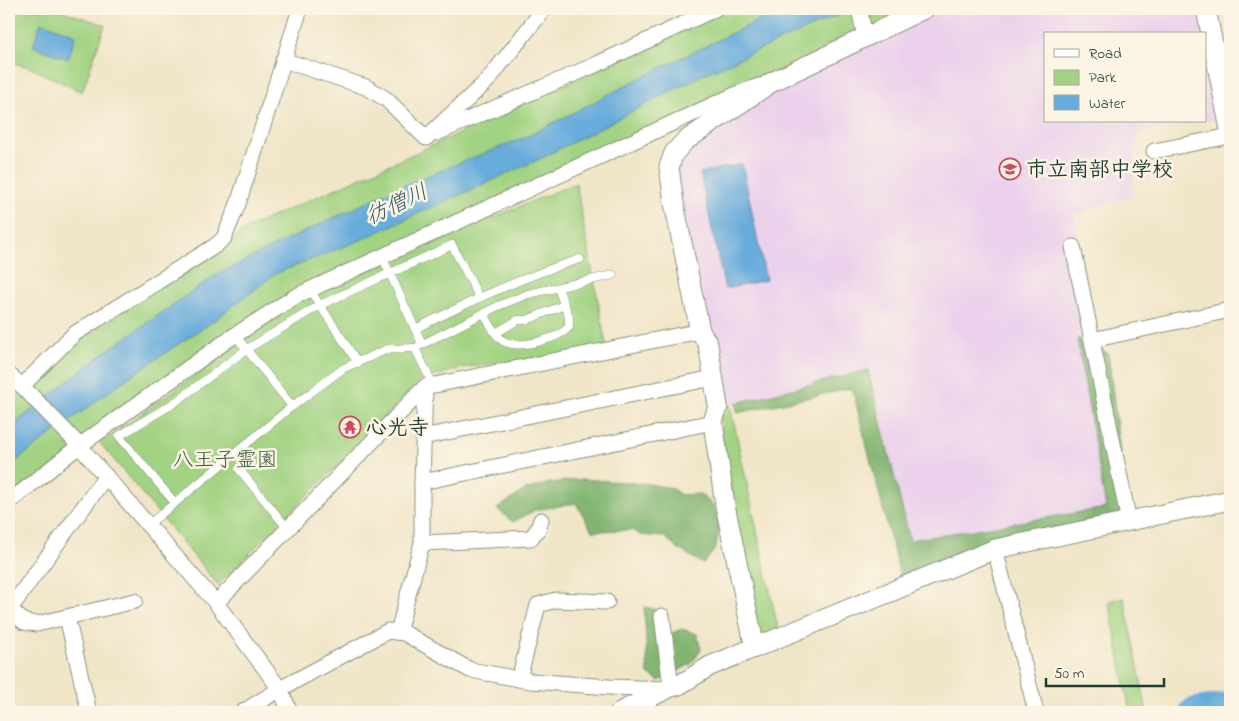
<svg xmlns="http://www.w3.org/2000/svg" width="1239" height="721" font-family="'Indie Flower','Klee One',sans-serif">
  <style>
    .built { fill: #ebd1ec }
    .green { fill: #a2d382; stroke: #60885b }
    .forest { fill: #81b570; stroke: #507952 }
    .water { fill: #67acdc; stroke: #437488 }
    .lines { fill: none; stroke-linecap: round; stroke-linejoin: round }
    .river { stroke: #67acdc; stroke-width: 29 }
    .service-casing { stroke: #88917e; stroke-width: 9 }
    .minor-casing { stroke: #88917e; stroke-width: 17 }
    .tertiary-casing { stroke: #88917e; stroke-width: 21 }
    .service { stroke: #fff; stroke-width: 8 }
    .minor { stroke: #fff; stroke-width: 15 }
    .tertiary { stroke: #fff; stroke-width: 19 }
    .labels { text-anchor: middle; stroke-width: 5; stroke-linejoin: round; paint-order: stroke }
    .poi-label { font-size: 21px; font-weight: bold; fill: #1f3d34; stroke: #fcf5e5; text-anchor: start }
    .park-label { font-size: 21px; fill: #395b44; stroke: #fcf5e5 }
    .water-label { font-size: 22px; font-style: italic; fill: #355e66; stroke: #fcf5e5 }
  </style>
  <rect width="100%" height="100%" fill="#fcf5e5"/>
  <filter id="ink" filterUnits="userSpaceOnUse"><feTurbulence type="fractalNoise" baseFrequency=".02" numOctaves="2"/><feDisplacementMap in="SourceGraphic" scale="10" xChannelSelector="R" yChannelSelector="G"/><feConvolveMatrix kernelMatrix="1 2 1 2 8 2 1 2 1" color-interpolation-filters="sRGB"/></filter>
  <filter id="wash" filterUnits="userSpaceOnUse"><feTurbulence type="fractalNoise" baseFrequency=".0096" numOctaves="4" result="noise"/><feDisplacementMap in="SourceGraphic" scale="20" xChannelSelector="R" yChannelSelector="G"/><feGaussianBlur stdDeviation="1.12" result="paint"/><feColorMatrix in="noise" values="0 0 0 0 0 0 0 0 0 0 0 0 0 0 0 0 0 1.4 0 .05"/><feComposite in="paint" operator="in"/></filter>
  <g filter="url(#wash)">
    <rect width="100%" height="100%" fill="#f1e5c8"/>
    <!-- built -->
    <polygon class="built" points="936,9 1205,9 1228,118 1205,121 1205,34 1045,34 1045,121 1205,121 1136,133 1133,195 1075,215 1092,340 1076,334 1106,508 909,540 872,376 718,406 669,167 733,108"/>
    <!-- green -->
    <g class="green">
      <polygon points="9,9 57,9 105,25 82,92 29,67 9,62"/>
      <polygon points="724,9 912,9 323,289 576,183 607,350 466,367 420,380 377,426 218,585 100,443 277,317 126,408 9,502 9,396 83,338 249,227 458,134 643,49"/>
      <polygon points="730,405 780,638 755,648 718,406"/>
      <polygon points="1124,598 1147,712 1130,712 1109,601"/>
    </g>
    <!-- forest -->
    <g class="forest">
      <polygon points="1077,338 1108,353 1128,515 995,549 903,587 852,388 737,413 736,403 868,370 910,540 1106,508"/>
      <polygon points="582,479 649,484 671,488 681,495 700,494 713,505 719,523 716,548 703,564 674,546 665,537 640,535 632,530 592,531 576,503 535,510 513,522 497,509 525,490 549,483"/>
      <polygon points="644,607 655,609 664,636 682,629 697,634 701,650 691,664 659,681 648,674"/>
    </g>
    <!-- water -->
    <g class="water">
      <polygon points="782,9 852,9 702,75 544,157 360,240 275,274 216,319 123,381 9,466 9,428 105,352 213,277 270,248 397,188 528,136 648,74"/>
      <polygon points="41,22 76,35 68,59 33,46"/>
      <polygon points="742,164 766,280 725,289 700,173"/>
    </g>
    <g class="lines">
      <!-- river -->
      <polyline class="river" points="1194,712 1230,706"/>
    </g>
  </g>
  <g filter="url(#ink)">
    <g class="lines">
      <!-- service casing -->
      <g class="service-casing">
        <g id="service">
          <polyline points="382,256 422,344"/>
          <polyline points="310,290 358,363"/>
          <path d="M 484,313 C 489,322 495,337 505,342 C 521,349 558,339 569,327 L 569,317 L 558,288"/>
          <path d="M 415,329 C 469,302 522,277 580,259"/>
          <polyline points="496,333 518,320 527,320 564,305"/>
          <polyline points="235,335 292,406"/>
          <polyline points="433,385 415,348 498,306 528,294 613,275"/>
          <polyline points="239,469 288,529"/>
          <polyline points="175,503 119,436 174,403 247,349 320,305 452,245 479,297"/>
          <polyline points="148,525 290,408 344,368 388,349 415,348"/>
        </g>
      </g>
      <!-- minor casing -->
      <g class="minor-casing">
        <g id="minor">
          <polyline points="859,9 865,36"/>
          <polyline points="283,60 366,87 386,99 426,138 488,80 544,9"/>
          <polyline points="437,133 595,65 715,9"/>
          <polyline points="1154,151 1230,136"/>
          <polyline points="1073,247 1129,522"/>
          <polyline points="1092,340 1230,310"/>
          <polyline points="9,375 22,386 75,441 216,603 280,689 290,712"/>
          <polyline points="22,386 74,334 215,246 224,238 238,204 300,9"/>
          <polyline points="423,437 713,378"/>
          <polyline points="422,482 713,422"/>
          <polyline points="9,502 79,446 229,339 296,296 677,121 739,93 759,86"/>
          <polyline points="422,543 531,538 538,529 541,520"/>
          <polyline points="995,549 1036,712"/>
          <polyline points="216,603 425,387 700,331"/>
          <polyline points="10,609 24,622 37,624 135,601"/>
          <polyline points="9,610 106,476"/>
          <polyline points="662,616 671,687"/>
          <polyline points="67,617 89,712"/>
          <polyline points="398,632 422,543 422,482 425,387"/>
          <polyline points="519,679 538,605 556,600 607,602"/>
          <polyline points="243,712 280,689 388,631 404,633 470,670 531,681 609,687 667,689"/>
        </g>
      </g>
      <!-- tertiary casing -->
      <g class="tertiary-casing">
        <g id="tertiary">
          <polyline points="1206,9 1230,130"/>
          <polyline points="755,648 725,505 713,422 718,406 708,344 700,331 674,203 669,167 674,153 685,141 772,82 924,9"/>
          <polyline points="620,712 671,687 679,685 710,666 995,549 1230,500"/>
        </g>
      </g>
      <!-- service -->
      <use href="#service" class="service"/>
      <!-- minor -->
      <use href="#minor" class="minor"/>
      <!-- tertiary -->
      <use href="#tertiary" class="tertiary"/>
    </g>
  </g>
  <!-- icons -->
  <defs>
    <g id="school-ring" transform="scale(1.125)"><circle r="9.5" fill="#fcf5e5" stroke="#d1495b" stroke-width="1.5"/><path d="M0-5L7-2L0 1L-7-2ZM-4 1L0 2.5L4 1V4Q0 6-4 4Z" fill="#d1495b"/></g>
    <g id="temple-ring" transform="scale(1.125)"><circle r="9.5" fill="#fcf5e5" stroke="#d1495b" stroke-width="1.5"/><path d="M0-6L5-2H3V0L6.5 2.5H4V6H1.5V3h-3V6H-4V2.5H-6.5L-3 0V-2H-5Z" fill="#d1495b"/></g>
  </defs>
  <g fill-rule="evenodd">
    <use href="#school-ring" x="1010" y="169"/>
    <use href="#temple-ring" x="350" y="427"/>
  </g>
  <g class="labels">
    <!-- poi labels -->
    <g class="poi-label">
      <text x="1026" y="176">市立南部中学校</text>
      <text x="366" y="434">心光寺</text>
    </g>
    <!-- park labels -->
    <g class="park-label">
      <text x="225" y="466">八王子霊園</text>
    </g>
    <!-- water labels -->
    <g class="water-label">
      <text transform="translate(396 203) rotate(-25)" y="8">彷僧川</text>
    </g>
  </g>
  <!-- margin -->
  <rect width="1239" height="721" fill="none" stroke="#fcf5e5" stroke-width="30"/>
  <!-- legend -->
  <rect x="1044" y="32" width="162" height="90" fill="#fcf5e5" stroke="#a4ab9e"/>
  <rect x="1054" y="49" width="25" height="8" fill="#ffffff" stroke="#a4ab9e"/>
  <text x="1089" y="58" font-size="15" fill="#1f3d34">Road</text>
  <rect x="1054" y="70" width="25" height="15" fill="#a2d382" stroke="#a4ab9e"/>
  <text x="1089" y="82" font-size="15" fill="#1f3d34">Park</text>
  <rect x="1054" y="95" width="25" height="15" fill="#67acdc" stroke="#a4ab9e"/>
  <text x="1089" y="108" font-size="15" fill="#1f3d34">Water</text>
  <!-- scale -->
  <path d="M1046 678v8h118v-8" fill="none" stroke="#1f3d34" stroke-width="2.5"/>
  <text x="1054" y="678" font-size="15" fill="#1f3d34" stroke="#fcf5e5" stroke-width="4" paint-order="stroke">50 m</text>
</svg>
